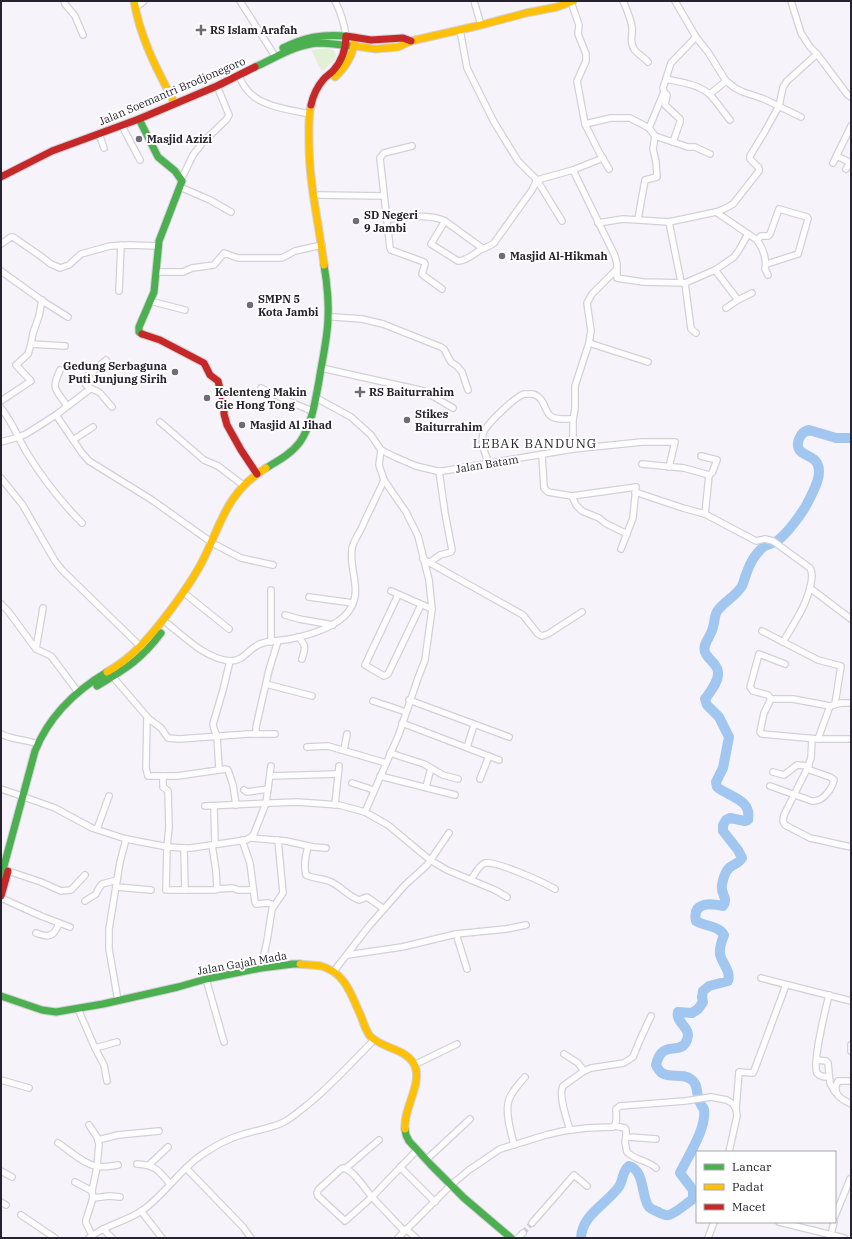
<svg xmlns="http://www.w3.org/2000/svg" width="852" height="1239" font-family="'IBM Plex Serif',serif">
  <style>
    .green { fill: #e3f0d6 }
    .lines { fill: none; stroke-linecap: round; stroke-linejoin: round }
    .river { stroke: #a1c6f0; stroke-width: 10 }
    .street-tunnel { stroke: #cccad1; stroke-width: 5.5; stroke-dasharray: 5.5 3; stroke-linecap: butt }
    .street-casing { stroke: #d3d0d9; stroke-width: 8 }
    .fast-casing { stroke: #d3d0d9; stroke-width: 9 }
    .slow-casing { stroke: #d3d0d9; stroke-width: 9 }
    .jam-casing { stroke: #d3d0d9; stroke-width: 9 }
    .street { stroke: #fefdfe; stroke-width: 5.5 }
    .fast { stroke: #4caf50; stroke-width: 7 }
    .slow { stroke: #ffc107; stroke-width: 7 }
    .jam { stroke: #c62828; stroke-width: 7 }
    .poi-dot { fill: #6f6c76; stroke: #fff; stroke-width: 1.5 }
    .labels { text-anchor: middle; stroke-width: 4; stroke-linejoin: round; paint-order: stroke }
    .poi-label { font-size: 11px; font-weight: bold; fill: #26222f; stroke: #fff; text-anchor: start }
    .street-label { font-size: 11px; fill: #26222f; stroke: #fff }
    .quarter-label { font-size: 13px; letter-spacing: 1px; fill: #26222f; stroke: #fff }
  </style>
  <rect width="100%" height="100%" fill="#f6f4fa"/>
  <!-- green -->
  <polygon class="green" points="328,48 335,51 336,56 335,59 322,72 311,50"/>
  <g class="lines">
    <!-- river -->
    <path class="river" d="M 581,1238 C 582,1215 605,1205 618,1188 C 624,1181 621,1172 629,1166 C 645,1170 641,1197 649,1207 C 652,1210 657,1211 660,1213 C 663,1214 666,1216 669,1215 C 676,1213 687,1203 693,1199 L 693,1190 L 680,1173 C 688,1156 707,1128 704,1109 C 694,1098 700,1086 692,1080 C 683,1072 671,1079 662,1073 C 659,1071 657,1067 656,1065 C 662,1038 680,1057 687,1040 C 692,1027 675,1023 678,1012 L 692,1013 L 698,1009 L 703,1002 L 702,997 L 703,991 L 709,986 L 728,981 C 731,970 722,964 720,954 C 719,947 722,941 724,935 C 718,925 706,927 696,921 C 692,902 710,903 723,906 C 729,898 720,894 722,885 C 723,879 725,872 729,868 C 734,864 738,864 742,858 L 738,850 L 723,831 L 723,825 L 726,820 L 730,818 L 745,821 L 748,820 C 752,799 729,797 717,787 L 716,782 L 723,768 L 729,737 L 719,717 L 707,705 L 705,699 C 710,692 719,682 718,672 C 717,663 708,660 705,652 C 702,644 712,635 713,627 C 715,621 714,615 718,610 C 725,601 736,596 742,586 C 744,582 745,576 747,572 C 750,563 755,555 761,549 C 765,544 773,544 777,541 C 787,534 804,511 809,500 C 814,490 823,474 817,463 C 812,453 793,456 799,439 C 801,434 804,431 809,430 L 836,438 L 851,438"/>
    <!-- street-tunnel -->
    <polyline class="street-tunnel" points="523,1233 532,1223"/>
    <!-- street casing -->
    <g class="street-casing">
      <g id="street">
        <polyline points="64,1 65,4 75,16 83,35"/>
        <polyline points="240,1 273,53"/>
        <path d="M 335,1 C 341,12 344,23 346,36"/>
        <polyline points="474,1 481,25"/>
        <path d="M 623,1 C 626,7 631,20 632,27 C 633,35 629,41 634,49 C 637,54 644,57 648,62"/>
        <polyline points="675,1 696,37 708,52 726,81 735,88 743,92 764,99 801,117"/>
        <polyline points="791,1 801,33 810,47 817,54 847,94 851,97"/>
        <polyline points="571,2 579,25 578,34 586,54 586,61 577,81 585,124 599,152 609,169"/>
        <polyline points="135,8 144,1"/>
        <polyline points="460,30 467,68 494,122 518,161 537,180 562,221"/>
        <path d="M 239,76 C 242,83 245,89 251,94 C 264,107 292,110 309,114"/>
        <path d="M 666,79 C 679,82 697,84 708,93 C 716,100 723,112 730,120"/>
        <polyline points="710,94 726,81"/>
        <polyline points="585,124 611,118 630,118 649,128 655,136 688,147 695,147 710,154"/>
        <polyline points="122,126 140,160"/>
        <polyline points="649,128 664,92"/>
        <polyline points="99,134 104,148"/>
        <polyline points="673,142 680,122 680,119 665,105 667,95 664,92 663,88 671,63 696,37"/>
        <polyline points="412,146 384,153 380,158 390,248 391,250 424,262 425,264 422,274 423,275 442,289"/>
        <polyline points="837,156 851,163"/>
        <polyline points="833,163 851,126"/>
        <polyline points="846,169 850,163"/>
        <polyline points="573,170 615,256 617,264 617,278 643,282 685,283 715,270 738,300 752,293"/>
        <polyline points="182,178 193,155 203,142 226,120 229,115 217,86"/>
        <polyline points="180,187 210,200 231,212"/>
        <polyline points="319,195 383,196"/>
        <path d="M 716,212 L 757,240 C 763,248 767,260 765,269 L 768,275"/>
        <path d="M 386,219 C 405,218 427,213 445,221 L 482,248"/>
        <polyline points="638,219 645,180 657,177 656,162 653,149 655,136"/>
        <path d="M 445,221 L 431,244 L 458,261 C 466,261 474,254 480,250 C 486,247 489,247 494,243 L 532,190 L 537,180 L 573,170 L 603,158"/>
        <polyline points="669,222 681,282"/>
        <polyline points="598,223 623,219 669,222 716,212 724,209 733,204 759,171 759,168 750,159 750,156 764,133 779,106 783,87 787,81 817,54"/>
        <polyline points="757,240 761,236 768,236 770,234 779,209 807,217 808,219 798,254 767,264"/>
        <polyline points="1,244 11,237 13,237 39,255 51,264 60,268 69,265 81,254 110,246 130,245 158,246"/>
        <polyline points="715,270 734,257 739,250 748,234"/>
        <polyline points="1,271 44,302 68,317"/>
        <polyline points="156,272 183,272 192,268 214,265 224,253 238,258 282,258 295,251 322,245"/>
        <polyline points="685,283 691,329 696,333"/>
        <polyline points="119,291 121,245"/>
        <polyline points="150,301 185,310"/>
        <polyline points="726,308 738,300"/>
        <polyline points="334,317 362,319 383,324 441,347 444,349 451,362 457,366 462,372 468,390"/>
        <polyline points="589,343 648,362"/>
        <polyline points="31,344 33,333 39,316 42,300"/>
        <path d="M 106,360 L 86,377 L 84,381 C 87,390 94,388 100,393 L 112,407"/>
        <polyline points="326,369 424,391 453,408"/>
        <path d="M 60,370 C 51,390 55,388 67,406"/>
        <polyline points="261,388 288,401 312,411"/>
        <polyline points="320,400 351,417 371,435 381,450 395,457 416,466 437,471 443,471 573,449 642,442 675,442 669,467"/>
        <polyline points="1,401 31,381 16,365 28,354 31,344 65,346"/>
        <path d="M 1,408 C 12,421 18,438 27,453 C 42,477 62,503 82,523"/>
        <polyline points="56,415 82,453 89,461 152,500 211,542"/>
        <polyline points="160,422 204,460 218,466 243,485"/>
        <polyline points="73,440 93,427"/>
        <polyline points="1,442 19,437 26,434 56,415 90,389"/>
        <polyline points="573,449 573,419 575,409 575,386 589,343 591,331 587,303 592,294 616,270"/>
        <polyline points="542,455 544,488 548,492 572,496 636,487 633,518 621,549"/>
        <path d="M 489,464 C 486,455 480,444 483,434 C 485,425 515,397 524,394 C 526,394 530,394 533,394 C 547,399 543,412 552,417 C 558,420 566,419 573,419"/>
        <polyline points="642,464 684,468 709,475 712,473 717,460 701,456"/>
        <polyline points="1,478 22,504 55,561 62,570 141,647"/>
        <path d="M 635,492 L 683,508 L 705,514 L 756,541 L 765,539 L 773,541 L 810,568 C 813,573 812,577 811,583 C 807,605 794,623 783,642"/>
        <polyline points="572,496 576,505 582,511 599,518 605,523 627,534"/>
        <polyline points="705,514 709,475"/>
        <polyline points="216,545 241,558 273,565"/>
        <polyline points="423,559 523,615 538,634 542,636 548,634 582,612"/>
        <polyline points="429,563 440,555 451,552 452,550 445,513 439,471"/>
        <polyline points="810,588 851,619"/>
        <polyline points="391,591 432,609"/>
        <polyline points="398,595 365,665 384,676 388,674 421,605"/>
        <polyline points="188,596 229,629"/>
        <polyline points="309,597 353,603"/>
        <polyline points="1,604 8,611 36,649 51,656 78,692"/>
        <polyline points="285,615 299,619 333,625"/>
        <path d="M 168,624 C 187,639 204,657 229,661 C 245,662 249,646 263,643 C 271,640 281,641 290,639 C 310,635 342,626 352,606 C 361,588 349,568 352,549 C 353,541 359,534 362,527 C 369,511 377,496 384,480"/>
        <polyline points="762,631 818,660 841,666 835,704"/>
        <path d="M 298,637 C 307,646 305,648 302,659"/>
        <polyline points="271,642 271,590"/>
        <polyline points="36,649 43,608"/>
        <polyline points="113,677 149,719 161,728 168,738 179,739 248,734 275,734"/>
        <polyline points="266,684 312,696"/>
        <polyline points="771,699 768,695 753,691 750,687 759,654 785,664"/>
        <polyline points="409,700 509,737"/>
        <polyline points="373,701 406,712"/>
        <polyline points="851,703 841,703 830,706 793,699 771,699 764,713 760,732 762,734 818,739 851,739"/>
        <polyline points="147,718 146,768 148,776 177,776 226,769 228,770 233,785 236,805"/>
        <polyline points="402,723 499,760"/>
        <path d="M 1,734 C 12,740 25,739 37,744"/>
        <polyline points="256,734 256,727 269,670 278,641"/>
        <polyline points="812,739 811,758 807,769 784,815 783,821 785,825 810,838 851,847"/>
        <polyline points="818,739 830,706"/>
        <polyline points="307,747 328,746 386,763"/>
        <polyline points="467,747 474,725"/>
        <polyline points="344,750 347,734"/>
        <polyline points="390,753 424,764 443,775 458,779"/>
        <polyline points="219,769 217,736 214,729 213,724 223,690 230,661"/>
        <polyline points="773,772 784,775 797,765 809,766"/>
        <polyline points="163,776 163,787 168,791 169,827 167,847 166,890 215,890 217,889 216,871 212,845"/>
        <polyline points="270,776 338,774"/>
        <polyline points="380,776 455,795"/>
        <polyline points="480,779 489,756"/>
        <polyline points="352,783 374,790"/>
        <path d="M 770,786 L 812,801 C 823,802 832,789 834,780 L 830,777 L 807,769"/>
        <polyline points="426,787 431,768"/>
        <polyline points="1,789 22,796"/>
        <polyline points="244,790 247,792 268,789"/>
        <polyline points="27,798 55,808 92,828 126,839 168,847 184,848 191,848 246,840 253,836 266,803 271,766"/>
        <polyline points="335,805 339,766"/>
        <polyline points="205,806 297,802 339,805 365,812 399,734 418,678 425,660 432,609 429,580 418,536 406,512 384,480 379,465 381,450"/>
        <polyline points="214,806 215,844"/>
        <polyline points="365,812 388,825 430,860 447,870 495,890 507,897"/>
        <polyline points="97,829 109,796"/>
        <polyline points="251,838 286,841 313,847 326,848"/>
        <polyline points="242,840 250,863 255,902 256,904 268,903 273,905"/>
        <path d="M 308,846 C 306,855 303,865 306,875 C 314,879 323,878 331,882 C 342,887 348,896 359,900 L 367,897 L 384,909"/>
        <polyline points="184,848 185,890"/>
        <polyline points="8,871 41,882 61,891 71,890 85,875"/>
        <path d="M 471,880 C 474,875 479,865 485,863 C 497,861 543,882 555,889"/>
        <polyline points="116,887 151,890"/>
        <polyline points="217,889 233,888 238,890 253,890"/>
        <polyline points="1,898 41,916 70,927"/>
        <polyline points="85,901 96,894 99,888 102,884 117,880"/>
        <path d="M 36,933 C 49,938 54,937 59,923"/>
        <polyline points="456,934 467,969"/>
        <polyline points="347,955 402,947 456,934 506,929 526,925"/>
        <polyline points="261,968 267,941 272,909 283,893 278,840"/>
        <polyline points="334,971 369,926 405,885 427,865 434,855 449,833"/>
        <polyline points="761,978 851,1001"/>
        <polyline points="206,979 224,1042"/>
        <polyline points="118,1001 109,949 109,929 120,862 126,839"/>
        <polyline points="78,1009 95,1048 104,1065 107,1081"/>
        <polyline points="851,1045 851,1051"/>
        <polyline points="95,1048 117,1042"/>
        <polyline points="564,1054 578,1063 584,1071"/>
        <polyline points="817,1060 826,1061 828,1063 830,1083 835,1092"/>
        <polyline points="414,1065 457,1044"/>
        <path d="M 829,1077 C 825,1077 820,1077 817,1073 C 812,1064 826,1007 829,995"/>
        <polyline points="1,1080 29,1088"/>
        <path d="M 851,1081 L 838,1081 C 831,1094 841,1099 851,1104"/>
        <polyline points="89,1125 97,1137 99,1144 97,1167 92,1191 93,1198 86,1220 86,1223 92,1235"/>
        <polyline points="615,1126 625,1128 626,1130 626,1136 628,1137 656,1139"/>
        <path d="M 570,1130 C 567,1120 558,1095 563,1086 L 584,1071 L 591,1068 L 624,1063 L 633,1057 L 639,1042 L 651,1016"/>
        <path d="M 626,1136 L 625,1142 L 627,1152 C 636,1161 648,1160 656,1168"/>
        <polyline points="98,1140 118,1135 159,1131"/>
        <path d="M 58,1143 C 69,1150 82,1163 95,1166 C 102,1168 111,1166 118,1165"/>
        <path d="M 514,1145 C 511,1132 506,1117 508,1104 C 509,1094 519,1084 525,1077"/>
        <polyline points="729,1152 737,1116 736,1109 739,1072 753,1073 754,1071 786,985"/>
        <polyline points="426,1160 470,1119"/>
        <path d="M 137,1164 C 156,1165 159,1171 170,1184"/>
        <polyline points="149,1165 168,1147"/>
        <polyline points="400,1167 435,1202"/>
        <polyline points="186,1168 243,1227 251,1238"/>
        <path d="M 343,1168 C 353,1169 365,1189 372,1197 L 345,1221 L 318,1196 L 317,1193 L 318,1190 L 341,1169 Z"/>
        <polyline points="346,1168 379,1140"/>
        <polyline points="1,1171 12,1177"/>
        <polyline points="75,1182 92,1191"/>
        <polyline points="93,1198 109,1196 120,1197"/>
        <polyline points="1,1202 6,1205"/>
        <polyline points="141,1211 162,1238"/>
        <polyline points="21,1215 55,1238"/>
        <polyline points="835,1216 850,1179"/>
        <polyline points="779,1222 844,1238"/>
        <polyline points="532,1223 574,1175 587,1186"/>
        <polyline points="103,1229 112,1238"/>
        <polyline points="406,1229 416,1238"/>
        <polyline points="404,1231 372,1197 417,1150"/>
        <polyline points="831,1235 834,1222"/>
        <path d="M 89,1238 C 104,1225 126,1222 143,1210 C 164,1195 179,1171 200,1156 C 213,1147 229,1138 244,1134 C 257,1130 272,1128 284,1122 C 292,1118 299,1111 306,1106 C 331,1086 352,1062 374,1040"/>
        <path d="M 398,1238 L 451,1185 L 469,1170 L 500,1149 L 546,1135 L 563,1131 L 587,1128 L 613,1127 C 618,1123 616,1115 616,1109 L 620,1106 L 685,1101 L 711,1097 L 727,1100 L 733,1104 L 736,1109"/>
        <polyline points="518,1238 523,1233"/>
        <polyline points="708,1238 714,1222"/>
      </g>
    </g>
    <!-- fast casing -->
    <g class="fast-casing">
      <g id="fast">
        <path d="M 283,48 C 305,37 321,34 346,36"/>
        <path d="M 255,67 C 275,58 297,44 319,43 C 329,43 340,45 350,46"/>
        <polyline points="139,119 158,157 175,171 182,181 159,241 154,292 139,327 139,332 142,334"/>
        <path d="M 266,468 C 278,461 291,454 300,442 C 312,424 315,402 319,381 C 322,361 327,341 328,320 C 329,302 327,283 324,265"/>
        <path d="M 97,686 C 125,669 141,660 161,633"/>
        <path d="M 1,877 L 35,751 C 49,716 75,691 107,672"/>
        <polyline points="1,996 42,1010 56,1012 103,1004 178,987 206,979 261,968 293,964 300,964"/>
        <polyline points="405,1129 406,1135 409,1141 431,1165 464,1198 511,1238"/>
      </g>
    </g>
    <!-- slow casing -->
    <g class="slow-casing">
      <g id="slow">
        <path d="M 134,1 C 140,37 156,68 173,100"/>
        <polyline points="355,46 376,49 398,47 411,41 481,25 526,13 557,7 573,1"/>
        <path d="M 335,77 C 347,66 354,53 355,37"/>
        <path d="M 311,105 C 308,117 309,130 309,142 C 309,184 319,224 324,265"/>
        <path d="M 107,672 C 132,658 149,638 166,616 C 179,599 192,581 202,562 C 222,523 225,494 266,468"/>
        <path d="M 300,964 C 306,965 314,965 321,966 C 346,973 351,995 361,1016 C 363,1022 366,1031 370,1036 C 382,1049 407,1048 415,1066 C 422,1085 403,1109 405,1129"/>
      </g>
    </g>
    <!-- jam casing -->
    <g class="jam-casing">
      <g id="jam">
        <path d="M 311,105 C 313,96 317,87 323,80 C 326,76 330,74 333,71 C 342,61 346,49 346,36 L 371,40 L 403,38 L 411,41"/>
        <polyline points="1,177 52,151 139,119 217,86 255,67"/>
        <polyline points="142,334 160,340 204,363 210,375 218,381 224,404 224,414 227,425 241,450 257,474"/>
        <polyline points="1,896 8,871"/>
      </g>
    </g>
    <!-- street -->
    <use href="#street" class="street"/>
    <!-- fast -->
    <use href="#fast" class="fast"/>
    <!-- slow -->
    <use href="#slow" class="slow"/>
    <!-- jam -->
    <use href="#jam" class="jam"/>
  </g>
  <!-- markers -->
  <g class="poi-dot">
    <path d="M199 24h4v4h4v4h-4v4h-4v-4h-4v-4h4z"/>
    <circle cx="139" cy="139" r="4"/>
    <circle cx="356" cy="221" r="4"/>
    <circle cx="502" cy="256" r="4"/>
    <circle cx="250" cy="305" r="4"/>
    <circle cx="175" cy="372" r="4"/>
    <path d="M358 386h4v4h4v4h-4v4h-4v-4h-4v-4h4z"/>
    <circle cx="207" cy="398" r="4"/>
    <circle cx="407" cy="420" r="4"/>
    <circle cx="242" cy="425" r="4"/>
  </g>
  <g class="labels">
    <!-- poi labels -->
    <g class="poi-label">
      <text x="210" y="34">RS Islam Arafah</text>
      <text x="147" y="143">Masjid Azizi</text>
      <text x="364" y="219">SD Negeri<tspan x="364" dy="13">9 Jambi</tspan></text>
      <text x="510" y="260">Masjid Al-Hikmah</text>
      <text x="258" y="303">SMPN 5<tspan x="258" dy="13">Kota Jambi</tspan></text>
      <text x="167" y="370" text-anchor="end">Gedung Serbaguna<tspan x="167" dy="13">Puti Junjung Sirih</tspan></text>
      <text x="215" y="396">Kelenteng Makin<tspan x="215" dy="13">Gie Hong Tong</tspan></text>
      <text x="369" y="396">RS Baiturrahim</text>
      <text x="415" y="418">Stikes<tspan x="415" dy="13">Baiturrahim</tspan></text>
      <text x="250" y="429">Masjid Al Jihad</text>
    </g>
    <!-- street labels -->
    <g class="street-label">
      <text transform="translate(172 91) rotate(-23)" y="4">Jalan Soemantri Brodjonegoro</text>
      <text transform="translate(487 464) rotate(-9)" y="4">Jalan Batam</text>
      <text transform="translate(242 963) rotate(-10)" y="4">Jalan Gajah Mada</text>
    </g>
    <!-- quarter labels -->
    <g class="quarter-label">
      <text x="535" y="448">LEBAK BANDUNG</text>
    </g>
  </g>
  <!-- border -->
  <rect width="852" height="1239" fill="none" stroke="#26222f" stroke-width="4"/>
  <!-- legend -->
  <rect x="696" y="1151" width="140" height="72" fill="#ffffff" stroke="#a8a7ac"/>
  <rect x="704" y="1164" width="20" height="6" fill="#4caf50" stroke="#a8a7ac"/>
  <text x="732" y="1171" font-size="12" fill="#26222f">Lancar</text>
  <rect x="704" y="1184" width="20" height="6" fill="#ffc107" stroke="#a8a7ac"/>
  <text x="732" y="1191" font-size="12" fill="#26222f">Padat</text>
  <rect x="704" y="1204" width="20" height="6" fill="#c62828" stroke="#a8a7ac"/>
  <text x="732" y="1211" font-size="12" fill="#26222f">Macet</text>
</svg>
